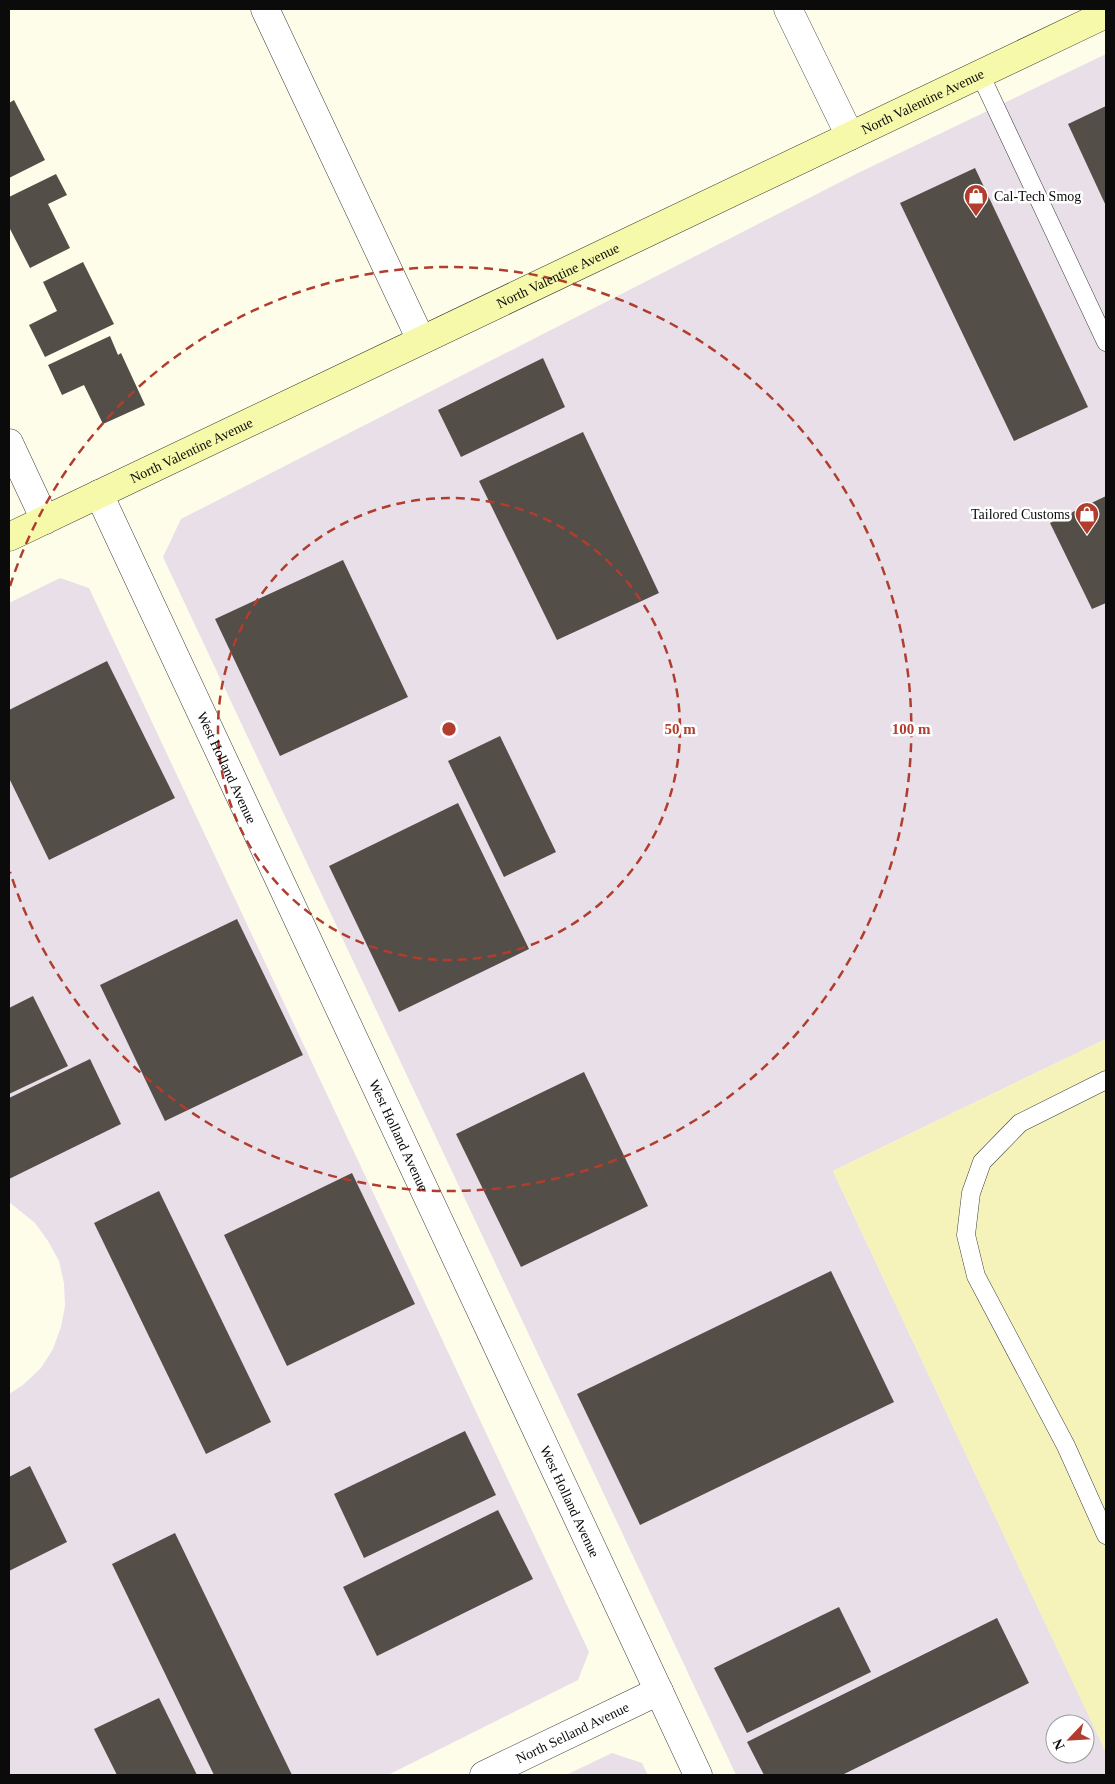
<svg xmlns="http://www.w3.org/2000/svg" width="1115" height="1784" font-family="Georgia,serif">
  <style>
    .industrial { fill: #e9dfe9; fill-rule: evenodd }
    .sand { fill: #f6f3ba }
    .building { fill: #534e48 }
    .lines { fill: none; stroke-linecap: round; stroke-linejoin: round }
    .lane-casing { stroke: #3e3e3e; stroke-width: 19 }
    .street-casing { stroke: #3e3e3e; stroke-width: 29 }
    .secondary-casing { stroke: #2d2d2d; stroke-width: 29 }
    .lane { stroke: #fff; stroke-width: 18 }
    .street { stroke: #fff; stroke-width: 28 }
    .secondary { stroke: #f5f9a9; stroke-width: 28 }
    .ring { fill: none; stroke: #b03d2d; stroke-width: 2.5; stroke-dasharray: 9 6 }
    .labels { text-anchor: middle; stroke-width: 5; stroke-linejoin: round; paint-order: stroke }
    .street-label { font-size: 14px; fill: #0b0b0b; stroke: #fff }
    .poi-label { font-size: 14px; fill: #0b0b0b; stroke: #fff; text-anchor: start }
    .centre { fill: #b03d2d; stroke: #fff; stroke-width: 2.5 }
    .ring-label { font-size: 15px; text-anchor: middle; font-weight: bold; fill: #b03d2d; stroke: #fff; stroke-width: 5; stroke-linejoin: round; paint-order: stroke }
  </style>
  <rect width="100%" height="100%" fill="#fefdea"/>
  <!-- industrial -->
  <g class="industrial">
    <path d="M 1106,54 L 1106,1039 L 833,1171 L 1106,1752 L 1106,1775 L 736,1775 L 163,557 L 181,519 L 858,173 ZM 1055,1724 L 1085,1724 L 1085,1754 L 1055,1754 Z"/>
    <polygon points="60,578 89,588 589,1652 578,1680 388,1775 9,1775 9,1394 23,1385 41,1368 53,1349 61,1327 65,1306 64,1283 59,1261 48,1241 35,1223 9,1202 9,603"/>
    <polygon points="612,1753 642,1763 648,1775 566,1775"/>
  </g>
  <!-- sand -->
  <polygon class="sand" points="1106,1039 1106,1753 833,1171"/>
  <!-- building -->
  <g class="building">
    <polygon points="14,100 45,160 9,178 9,103"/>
    <polygon points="1106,106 1106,206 1068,124"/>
    <polygon points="975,168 1088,407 1014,441 900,203"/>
    <polygon points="56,174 67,195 48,204 70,248 30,268 10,229 9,229 9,197"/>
    <polygon points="83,262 114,324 45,357 29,325 57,311 43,282"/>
    <polygon points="110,336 118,355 121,353 145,405 103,424 84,385 62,395 48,365"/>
    <polygon points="543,358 565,407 461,457 438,410"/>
    <polygon points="583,432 659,593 557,640 479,481"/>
    <polygon points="1106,496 1106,603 1092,609 1050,523"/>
    <polygon points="343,560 408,697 280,756 215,619"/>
    <polygon points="107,661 175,798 49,860 9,778 9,710"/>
    <polygon points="500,736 556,852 504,877 448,761"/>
    <polygon points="458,803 529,949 399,1012 329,866"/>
    <polygon points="237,919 303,1055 165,1121 100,985"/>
    <polygon points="33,996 68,1066 9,1094 9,1008"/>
    <polygon points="90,1059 121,1124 9,1179 9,1098"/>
    <polygon points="584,1072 648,1206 521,1267 456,1134"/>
    <polygon points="352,1173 415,1304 287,1366 224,1235"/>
    <polygon points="159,1191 271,1422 206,1454 94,1223"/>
    <polygon points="831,1271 894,1402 640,1525 577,1394"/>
    <polygon points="465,1431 496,1495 364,1558 334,1494"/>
    <polygon points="30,1466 67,1542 9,1571 9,1477"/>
    <polygon points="498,1510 533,1579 377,1656 343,1587"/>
    <polygon points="175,1533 292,1775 214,1775 112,1564"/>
    <polygon points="839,1607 871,1672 747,1733 714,1668"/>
    <polygon points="997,1618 1029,1683 842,1775 764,1775 747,1742"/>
    <polygon points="159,1698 197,1775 117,1775 94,1729"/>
  </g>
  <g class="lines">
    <!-- lane casing -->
    <g class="lane-casing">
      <g id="lane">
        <polyline points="980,74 1106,342"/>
        <polyline points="1106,1080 1020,1123 982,1162 971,1193 966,1235 976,1276 1066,1446 1106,1535"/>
      </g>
    </g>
    <!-- street casing -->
    <g class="street-casing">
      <g id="street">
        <polyline points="265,9 421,340"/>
        <polyline points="788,9 850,136"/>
        <polyline points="9,443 45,520"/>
        <path id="s1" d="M 99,494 L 698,1775"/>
        <path id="s2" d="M 484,1775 L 659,1691"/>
      </g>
    </g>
    <!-- secondary casing -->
    <g class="secondary-casing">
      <g id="secondary">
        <path id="s3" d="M 9,537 L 1106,14"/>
      </g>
    </g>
    <!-- lane -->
    <use href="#lane" class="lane"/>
    <!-- street -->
    <use href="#street" class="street"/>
    <!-- secondary -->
    <use href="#secondary" class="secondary"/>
  </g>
  <!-- distance rings -->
  <g class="ring">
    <circle cx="449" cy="729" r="231"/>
    <path d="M10 586A462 462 0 1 1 10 872"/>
  </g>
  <!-- icons -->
  <defs>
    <g id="shop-pin" transform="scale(1.25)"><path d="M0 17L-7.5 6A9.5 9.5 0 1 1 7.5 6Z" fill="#b03d2d" stroke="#fff"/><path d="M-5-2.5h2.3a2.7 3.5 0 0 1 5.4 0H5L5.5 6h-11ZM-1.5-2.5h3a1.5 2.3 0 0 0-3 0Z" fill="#fff"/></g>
  </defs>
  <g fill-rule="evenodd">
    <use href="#shop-pin" x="976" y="196"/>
    <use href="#shop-pin" x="1087" y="514"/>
  </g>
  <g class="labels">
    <!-- street labels -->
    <g class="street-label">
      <text dy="5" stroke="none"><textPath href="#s3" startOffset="1012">North Valentine Avenue</textPath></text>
      <text dy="5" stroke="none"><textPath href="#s3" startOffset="608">North Valentine Avenue</textPath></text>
      <text dy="5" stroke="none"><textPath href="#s3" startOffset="202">North Valentine Avenue</textPath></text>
      <text dy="5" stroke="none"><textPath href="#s1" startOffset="302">West Holland Avenue</textPath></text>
      <text dy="5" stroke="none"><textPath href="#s1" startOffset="708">West Holland Avenue</textPath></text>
      <text dy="5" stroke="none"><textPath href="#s1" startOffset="1112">West Holland Avenue</textPath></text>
      <text dy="5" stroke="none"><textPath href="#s2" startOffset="98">North Selland Avenue</textPath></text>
    </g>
    <!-- poi labels -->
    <g class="poi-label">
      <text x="994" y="201">Cal-Tech Smog</text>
      <text x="1070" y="519" text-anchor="end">Tailored Customs</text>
    </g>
  </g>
  <circle cx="449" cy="729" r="8" class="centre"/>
  <g class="ring-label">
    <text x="680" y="734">50 m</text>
    <text x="911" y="734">100 m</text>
  </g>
  <!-- border -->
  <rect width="1115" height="1784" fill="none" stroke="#0b0b0b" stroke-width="20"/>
  <!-- north arrow -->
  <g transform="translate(1070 1739) rotate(245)"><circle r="24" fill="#ffffff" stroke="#9d9d9d"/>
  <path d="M0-4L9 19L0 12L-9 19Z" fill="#b03d2d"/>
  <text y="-8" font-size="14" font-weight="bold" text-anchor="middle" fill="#0b0b0b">N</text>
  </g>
</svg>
